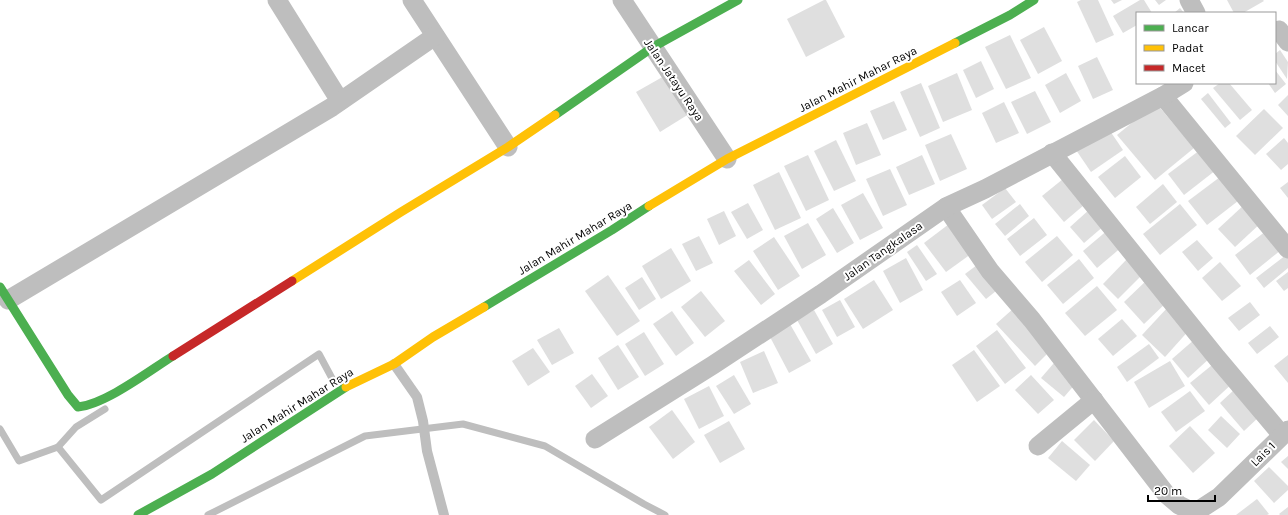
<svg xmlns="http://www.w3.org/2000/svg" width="1288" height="515" font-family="Karla,sans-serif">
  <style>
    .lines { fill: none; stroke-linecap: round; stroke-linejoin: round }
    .stream { stroke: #bebebe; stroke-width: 7 }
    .building { fill: #dfdfdf }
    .lane { stroke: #bebebe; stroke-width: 10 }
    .street { stroke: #bebebe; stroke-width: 19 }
    .fast { stroke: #4caf50; stroke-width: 9 }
    .slow { stroke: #ffc107; stroke-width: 9 }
    .jam { stroke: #c62828; stroke-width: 9 }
    .labels { text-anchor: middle; stroke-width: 4; stroke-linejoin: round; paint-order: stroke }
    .street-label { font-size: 12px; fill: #000; stroke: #fff }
  </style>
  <rect width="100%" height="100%" fill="#fff"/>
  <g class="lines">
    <!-- stream -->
    <g class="stream">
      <polyline points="0,429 19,461 58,447 101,500 319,354 334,382"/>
      <polyline points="58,447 76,427 105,409"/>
      <polyline points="208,515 365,436 463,424 545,446 644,504 665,515"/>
    </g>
  </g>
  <!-- building -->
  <g class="building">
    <polygon points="824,0 826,0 845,37 806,57 787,19"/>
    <polygon points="1081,0 1098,0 1114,35 1096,43 1077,2"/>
    <polygon points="1111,0 1122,0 1114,4"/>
    <polygon points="1140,0 1144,0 1152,13 1137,13 1137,25 1123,33 1113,16"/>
    <polygon points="1155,0 1166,0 1159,5"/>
    <polygon points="1227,0 1263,0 1264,1 1243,13 1234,13"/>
    <polygon points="1180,8 1184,13 1174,13"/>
    <polygon points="1044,27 1062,61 1038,74 1020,40"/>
    <polygon points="1010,35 1031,78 1006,89 985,47"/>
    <polygon points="1280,50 1288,62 1287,79 1275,61 1275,54"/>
    <polygon points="1097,57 1113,90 1093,99 1078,66"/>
    <polygon points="981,61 994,89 976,98 963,70"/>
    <polygon points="1275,70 1286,84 1275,93 1268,83 1275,83"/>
    <polygon points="957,73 972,110 943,122 928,86"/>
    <polygon points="1066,73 1081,101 1060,113 1045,85"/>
    <polygon points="666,75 689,114 660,132 636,92"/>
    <polygon points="921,83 940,128 920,137 900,92"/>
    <polygon points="1220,83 1229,83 1252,110 1240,120 1213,88"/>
    <polygon points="1035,91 1051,122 1027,134 1011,102"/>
    <polygon points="1208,93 1231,123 1225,128 1201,99"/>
    <polygon points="1288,95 1288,116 1278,105"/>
    <polygon points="894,101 907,130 883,140 870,111"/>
    <polygon points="1004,102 1019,133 996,143 982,113"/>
    <polygon points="1156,103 1194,148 1155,180 1117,135"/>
    <polygon points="1264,109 1283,128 1255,155 1236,136"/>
    <polygon points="867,123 881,155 856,165 843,133"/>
    <polygon points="1108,128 1123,150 1091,172 1076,150"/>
    <polygon points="951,134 967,169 940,181 925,145"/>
    <polygon points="1284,138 1288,143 1288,164 1281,170 1266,154"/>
    <polygon points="836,140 856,181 834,191 814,151"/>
    <polygon points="1200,150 1216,170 1184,195 1168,174"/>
    <polygon points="808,155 829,200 806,211 784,166"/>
    <polygon points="922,155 935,184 909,195 896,167"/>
    <polygon points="1125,156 1141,177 1115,198 1098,177"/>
    <polygon points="890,169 907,205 883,216 866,179"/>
    <polygon points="779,172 801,218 775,230 753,185"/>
    <polygon points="1220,177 1238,201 1207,225 1188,201"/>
    <polygon points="1063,179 1084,205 1064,222 1042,196"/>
    <polygon points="1288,182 1288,198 1280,188"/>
    <polygon points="1163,184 1177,202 1150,224 1136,207"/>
    <polygon points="1005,188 1016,202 992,219 982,205"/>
    <polygon points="863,193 883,228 860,240 841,205"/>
    <polygon points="748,203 763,230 747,239 731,212"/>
    <polygon points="1020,204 1029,216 1005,236 995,224"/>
    <polygon points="1180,204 1197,225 1160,255 1143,234"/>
    <polygon points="1245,204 1262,222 1235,247 1218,229"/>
    <polygon points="833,208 854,243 837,253 816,219"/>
    <polygon points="1090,209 1105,225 1084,243 1070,227"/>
    <polygon points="724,211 736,236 719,245 707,219"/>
    <polygon points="1034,218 1047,235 1020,256 1007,239"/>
    <polygon points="808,223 826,255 802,269 784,236"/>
    <polygon points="949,224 971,254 946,272 924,243"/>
    <polygon points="1109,229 1123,246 1097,268 1083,251"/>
    <polygon points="1266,231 1281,250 1250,275 1235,255"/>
    <polygon points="699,236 713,263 696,271 682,244"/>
    <polygon points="1057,236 1073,255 1042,282 1025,262"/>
    <polygon points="774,237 800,276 778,290 753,251"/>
    <polygon points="1197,240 1213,258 1198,271 1182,252"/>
    <polygon points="917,245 937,274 926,281 907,252"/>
    <polygon points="671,248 691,281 661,299 642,266"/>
    <polygon points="1286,255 1288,257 1288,268 1264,288 1256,278"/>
    <polygon points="906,258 923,290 900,303 883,271"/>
    <polygon points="1128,258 1144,273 1118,299 1103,284"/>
    <polygon points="1079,259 1094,278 1063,304 1047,285"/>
    <polygon points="749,260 775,294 761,305 734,271"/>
    <polygon points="981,262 1001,287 986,299 965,274"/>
    <polygon points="1220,262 1241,286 1222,301 1202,278"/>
    <polygon points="1288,272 1288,288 1284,291 1276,281"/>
    <polygon points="608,275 640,321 617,336 585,291"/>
    <polygon points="642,277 656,299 639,310 625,288"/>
    <polygon points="1148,279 1169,300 1144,324 1124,302"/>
    <polygon points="874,280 893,310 863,329 844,299"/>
    <polygon points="960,280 976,303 957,316 941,292"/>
    <polygon points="1097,286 1117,310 1085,336 1065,313"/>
    <polygon points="701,291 725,321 705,337 681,307"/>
    <polygon points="840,300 855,327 837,337 822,310"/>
    <polygon points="1250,302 1260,315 1239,331 1228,318"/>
    <polygon points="1168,307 1191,328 1165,357 1142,335"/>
    <polygon points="1014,308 1052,349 1035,366 996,324"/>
    <polygon points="814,310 833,344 816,354 797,320"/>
    <polygon points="672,311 694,343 676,356 653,324"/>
    <polygon points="1122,319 1137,336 1113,356 1098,339"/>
    <polygon points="790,324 811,361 789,373 769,335"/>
    <polygon points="1270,326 1279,337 1257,354 1248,343"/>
    <polygon points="559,328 574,353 552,365 537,340"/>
    <polygon points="997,330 1026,368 1005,384 976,346"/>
    <polygon points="644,332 664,364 645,376 625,344"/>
    <polygon points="1195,339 1211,357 1188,378 1172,359"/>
    <polygon points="1149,344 1159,358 1127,382 1117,367"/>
    <polygon points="618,345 639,377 618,390 598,358"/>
    <polygon points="533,348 550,372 528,386 512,361"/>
    <polygon points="974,350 1000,386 977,402 952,365"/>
    <polygon points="764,351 778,383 753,393 740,362"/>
    <polygon points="1288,355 1288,383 1274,366"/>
    <polygon points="1170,361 1185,386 1149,408 1134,382"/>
    <polygon points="1217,361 1235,381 1209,405 1190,383"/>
    <polygon points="1054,363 1077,382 1064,397 1041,378"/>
    <polygon points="592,374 608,396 591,408 575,386"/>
    <polygon points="734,375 751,404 734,414 716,386"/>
    <polygon points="1031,375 1054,400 1038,414 1015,390"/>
    <polygon points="709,386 724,416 699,429 684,399"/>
    <polygon points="1236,388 1261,415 1244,431 1220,403"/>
    <polygon points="1190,391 1205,411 1176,432 1161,412"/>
    <polygon points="672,410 695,442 673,459 649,427"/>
    <polygon points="1221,416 1240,434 1227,448 1208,430"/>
    <polygon points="1094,420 1114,441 1095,461 1074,440"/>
    <polygon points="729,421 745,449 720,463 704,435"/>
    <polygon points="1190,426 1215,453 1193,473 1169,446"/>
    <polygon points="1062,441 1090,465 1076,481 1048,458"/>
    <polygon points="1288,456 1288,469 1281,462"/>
    <polygon points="1269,467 1288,486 1288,490 1274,503 1254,481"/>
    <polygon points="1257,499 1269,514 1267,515 1236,515"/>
    <polygon points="1288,507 1288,515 1280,515 1279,514"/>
  </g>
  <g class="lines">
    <!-- lane -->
    <polyline class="lane" points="394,364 417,397 423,421 427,451 444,515"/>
    <!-- street -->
    <g class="street">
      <polyline points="277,0 340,101"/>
      <polyline points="412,0 508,147"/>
      <polyline points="622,0 727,159"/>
      <polyline points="1189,0 1196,13"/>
      <polyline points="1279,30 1288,42"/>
      <polyline points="1163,96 1288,249"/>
      <polyline points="1052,153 1217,358 1282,435"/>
      <polyline points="946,207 990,271 1032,320 1166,494 1179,505 1189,510 1199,510 1219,497 1288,430"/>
      <polyline points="8,300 332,107 435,36"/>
      <polyline points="595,439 713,365 821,294 946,207 985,189 1163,96 1184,83"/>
      <polyline points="1038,446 1094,400"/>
    </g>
    <!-- fast -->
    <g class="fast">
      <polyline points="955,43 1010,15 1034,0"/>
      <polyline points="555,115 653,47 738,0"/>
      <path d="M 0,287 L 68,395 L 78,407 C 106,404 149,371 173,356"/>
      <polyline points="484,307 612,230 649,206"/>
      <polyline points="138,515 212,474 346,387"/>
    </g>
    <!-- slow -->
    <g class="slow">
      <polyline points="649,206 727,159 955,43"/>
      <polyline points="292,281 401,212 508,147 555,115"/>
      <polyline points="346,387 394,364 433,337 484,307"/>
    </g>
    <!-- jam -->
    <polyline class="jam" points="173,356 292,281"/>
  </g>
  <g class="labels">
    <!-- street labels -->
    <g class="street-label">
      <text transform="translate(858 79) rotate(-27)" y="4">Jalan Mahir Mahar Raya</text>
      <text transform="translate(674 80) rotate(56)" y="4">Jalan Jatayu Raya</text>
      <text transform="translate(575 238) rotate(-31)" y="4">Jalan Mahir Mahar Raya</text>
      <text transform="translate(883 251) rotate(-35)" y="4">Jalan Tangkalasa</text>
      <text transform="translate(297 405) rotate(-32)" y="4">Jalan Mahir Mahar Raya</text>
      <text transform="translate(1263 454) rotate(-45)" y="4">Lais 1</text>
    </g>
  </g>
  <!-- legend -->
  <rect x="1136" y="12" width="140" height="72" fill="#ffffff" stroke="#999999"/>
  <rect x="1144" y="25" width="20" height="6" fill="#4caf50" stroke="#999999"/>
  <text x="1172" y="32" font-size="12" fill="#000000">Lancar</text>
  <rect x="1144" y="45" width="20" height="6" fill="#ffc107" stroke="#999999"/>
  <text x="1172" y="52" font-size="12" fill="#000000">Padat</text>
  <rect x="1144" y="65" width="20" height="6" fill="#c62828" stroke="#999999"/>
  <text x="1172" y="72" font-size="12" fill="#000000">Macet</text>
  <!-- scale -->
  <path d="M1148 495v6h67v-6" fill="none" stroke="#000000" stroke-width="2"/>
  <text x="1154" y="495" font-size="12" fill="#000000" stroke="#ffffff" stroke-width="3" paint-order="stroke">20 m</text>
</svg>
